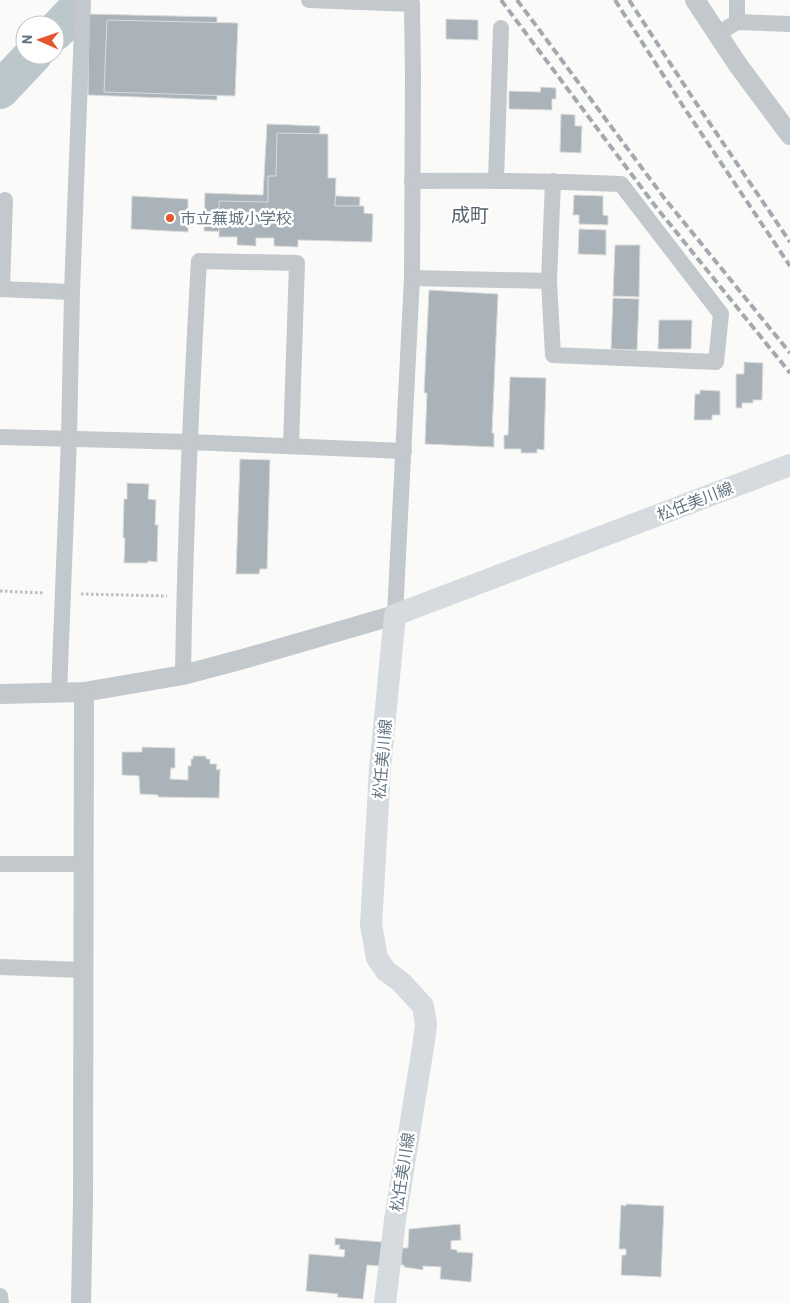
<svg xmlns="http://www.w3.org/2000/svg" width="790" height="1303" font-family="Barlow,'Noto Sans JP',sans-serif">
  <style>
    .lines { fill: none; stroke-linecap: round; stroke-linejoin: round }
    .river { stroke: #bbc7cb; stroke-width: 38 }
    .building { fill: #aab3b9; stroke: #dcdcda }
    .path { stroke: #bbbfc2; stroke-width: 3; stroke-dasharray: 2.5 2.5; stroke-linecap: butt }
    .minor { stroke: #c3c8cc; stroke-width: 16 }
    .tertiary { stroke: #c3c8cc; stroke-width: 20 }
    .secondary { stroke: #d6dbdf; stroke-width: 22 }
    .rail { stroke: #a2aab0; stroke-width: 4; stroke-dasharray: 8 4; stroke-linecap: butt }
    .poi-dot { fill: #e4572e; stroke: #fff; stroke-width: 2 }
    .labels { text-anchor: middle; stroke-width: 5; stroke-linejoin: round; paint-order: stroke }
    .poi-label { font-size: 16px; fill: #657683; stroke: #fff; text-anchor: start }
    .street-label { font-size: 16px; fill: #657683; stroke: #fff }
    .quarter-label { font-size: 19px; fill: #57646e; stroke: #fff }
  </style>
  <rect width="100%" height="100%" fill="#fafaf8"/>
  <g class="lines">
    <!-- river -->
    <g class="river">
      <polyline points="55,32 71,15"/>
      <polyline points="0,90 33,55"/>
    </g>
  </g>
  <!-- building -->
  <g class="building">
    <polygon points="89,14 217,17 217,100 88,95"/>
    <polygon points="446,19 478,20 478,40 446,39"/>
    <polygon points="107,20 238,23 235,96 104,92"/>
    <polygon points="541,87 556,88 556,99 552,99 552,110 509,109 509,91 540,92"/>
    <polygon points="561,114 575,115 575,126 582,126 581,153 560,152"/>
    <polygon points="267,124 320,126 317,195 360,197 358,236 204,231 205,193 263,195"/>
    <polygon points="277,133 328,134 328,178 336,178 335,206 364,206 364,213 373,214 372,242 298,240 298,247 274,246 274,238 256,238 256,246 237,245 237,237 219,237 219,201 268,202 268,176 276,176"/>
    <polygon points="574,195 603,196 603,215 608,216 608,225 579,224 579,215 573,215"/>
    <polygon points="132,196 188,199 188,232 131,229"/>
    <polygon points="579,229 606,230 606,255 578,254"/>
    <polygon points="615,245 640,245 639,297 613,296"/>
    <polygon points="429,290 498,294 492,433 494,433 494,447 425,444 427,393 424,393"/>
    <polygon points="613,298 639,299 637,350 611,349"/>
    <polygon points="659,320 692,320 691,349 658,349"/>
    <polygon points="744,362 763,363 762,400 753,400 753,403 742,403 742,408 736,408 736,374 744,374"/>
    <polygon points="510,377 546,378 544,450 537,449 537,453 521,453 521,449 504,449 504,435 508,435"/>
    <polygon points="700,390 720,391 720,415 712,415 712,420 694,420 695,394 700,394"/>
    <polygon points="240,459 270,460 267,569 260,569 259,574 236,574"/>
    <polygon points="127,483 149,484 148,499 156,500 155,525 158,525 157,562 148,561 148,563 124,563 125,538 123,538 124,499 127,499"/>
    <polygon points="142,747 175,748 175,768 171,768 170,779 188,780 188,766 191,766 191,759 193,759 193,756 206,756 206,759 210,759 210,764 217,764 216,770 220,769 219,798 158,797 158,795 140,794 139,776 122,775 122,752 142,752"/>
    <polygon points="626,1204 664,1206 661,1277 621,1275 622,1255 626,1255 626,1249 619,1249 621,1205 626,1206"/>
    <polygon points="460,1224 461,1240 451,1241 451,1249 457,1250 457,1252 473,1253 471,1282 440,1279 441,1267 423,1266 423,1270 404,1267 404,1265 401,1265 402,1248 408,1248 409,1229"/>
    <polygon points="335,1238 382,1242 380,1266 367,1265 363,1299 337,1297 338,1294 306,1291 309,1254 344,1257 345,1250 339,1249 340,1245 335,1245"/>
  </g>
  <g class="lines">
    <!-- path -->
    <g class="path">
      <polyline points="0,591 44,593"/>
      <polyline points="81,594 167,596"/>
    </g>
    <!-- minor -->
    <g class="minor">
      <polyline points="309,0 412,4 413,77 412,278 395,615"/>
      <polyline points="737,22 737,0"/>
      <polyline points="717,34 737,22 790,24"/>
      <polyline points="496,180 501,28"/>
      <path d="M 412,181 C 482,180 551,181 621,184 L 721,314 L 716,362 L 553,355 L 549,281 L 553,181"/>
      <polyline points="412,278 549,281"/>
      <polyline points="0,289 72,292"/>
      <polyline points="2,289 5,200"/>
      <polyline points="0,437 189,442 404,451"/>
      <path d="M 183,675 C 185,537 191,399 199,261 L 297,263 L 291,446"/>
      <polyline points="59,693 69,438 72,292 83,0"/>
      <polyline points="0,864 84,864"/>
      <polyline points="0,967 84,970"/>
      <polyline points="0,1296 1,1303"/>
    </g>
    <!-- tertiary -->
    <g class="tertiary">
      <polyline points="695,0 738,65 790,135"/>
      <polyline points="0,694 84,692 183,675 243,659 395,615"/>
      <polyline points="81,1303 83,1202 84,692"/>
    </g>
    <!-- secondary -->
    <polyline class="secondary" points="385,1303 395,1220 424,1041 426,1024 423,1006 401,982 386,971 377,958 371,925 380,769 395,615 790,465"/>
    <!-- rail -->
    <g class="rail">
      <polyline points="501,0 656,207 790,373"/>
      <polyline points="517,0 665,199 790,353"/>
      <polyline points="615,0 683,106 790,266"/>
      <polyline points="629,0 694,100 790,242"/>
    </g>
  </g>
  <!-- markers -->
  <circle class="poi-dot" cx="170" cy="218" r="5"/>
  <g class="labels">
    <!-- poi labels -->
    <g class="poi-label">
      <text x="180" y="224">市立蕪城小学校</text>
    </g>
    <!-- street labels -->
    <g class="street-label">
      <text transform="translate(695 501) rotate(-21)" y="6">松任美川線</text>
      <text transform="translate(382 759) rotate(-85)" y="6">松任美川線</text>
      <text transform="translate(402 1172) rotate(-81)" y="6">松任美川線</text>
    </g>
    <!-- quarter labels -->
    <g class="quarter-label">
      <text x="470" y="222">成町</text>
    </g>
  </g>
  <!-- north arrow -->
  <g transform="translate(40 40) rotate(272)"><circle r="24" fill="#ffffff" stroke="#c1c8cd"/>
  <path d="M0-4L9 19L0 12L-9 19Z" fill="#e4572e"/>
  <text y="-8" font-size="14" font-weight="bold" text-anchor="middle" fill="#657683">N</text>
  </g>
</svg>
